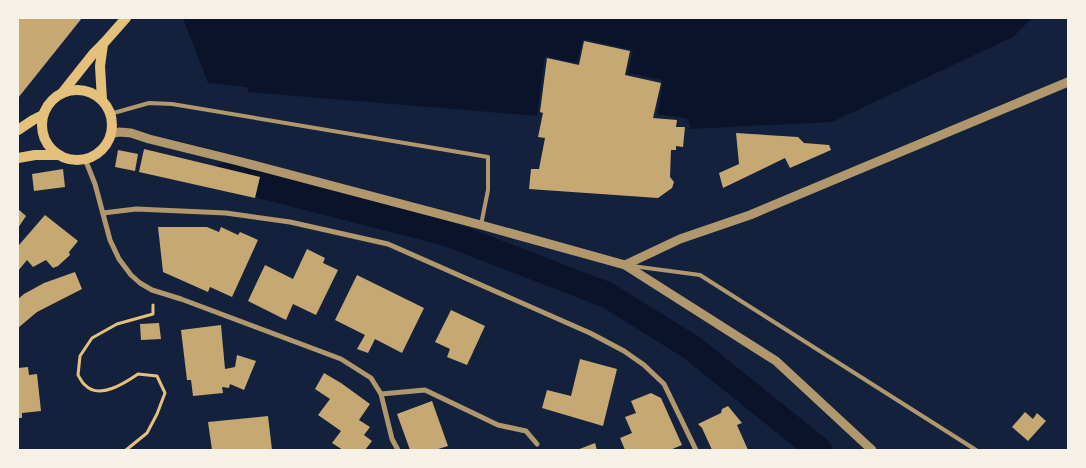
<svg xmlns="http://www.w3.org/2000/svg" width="1086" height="468" font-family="Montserrat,sans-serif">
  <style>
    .water { fill: #0b132b }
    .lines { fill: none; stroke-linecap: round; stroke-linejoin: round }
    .canal { stroke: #0b132b; stroke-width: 26 }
    .building { fill: #c6a872 }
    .path { stroke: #e5c07b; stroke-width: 3 }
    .service { stroke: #b1986c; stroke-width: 4 }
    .minor { stroke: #b1986c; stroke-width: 5 }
    .tertiary { stroke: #b1986c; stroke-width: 9 }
    .secondary { stroke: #e5c07b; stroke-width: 10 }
  </style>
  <rect width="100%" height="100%" fill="#14213d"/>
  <!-- water -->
  <polygon class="water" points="183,18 1032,18 1013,37 832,122 690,129 688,119 658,114 663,80 628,73 633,50 583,39 577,63 545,56 537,116 248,92 247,87 208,83"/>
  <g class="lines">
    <!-- canal -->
    <polyline class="canal" points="225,176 446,233 607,295 691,347 819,450"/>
  </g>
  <!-- building -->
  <g class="building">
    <polygon points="18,18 82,18 18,98"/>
    <polygon points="584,41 630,51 625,75 661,83 653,118 677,120 676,127 685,127 683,147 676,146 676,150 671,150 670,177 674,182 672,188 658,198 529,189 531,169 539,169 545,138 538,137 543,113 540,112 547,58 579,65"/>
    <polygon points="736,133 798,137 804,143 829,145 831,150 790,168 785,158 723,188 719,173 739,164"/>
    <polygon points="144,149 260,177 255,198 139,172"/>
    <polygon points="118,150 138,154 135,171 115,167"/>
    <polygon points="63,169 65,187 34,191 32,174"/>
    <polygon points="18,209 26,216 18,228"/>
    <polygon points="45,215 78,241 69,252 70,255 58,266 53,268 46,260 33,267 27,260 18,271 18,243 19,245"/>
    <polygon points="158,227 207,227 219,232 221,227 238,235 240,232 258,240 232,297 210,287 208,292 163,272"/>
    <polygon points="307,249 325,258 323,263 338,270 316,315 293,304 286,320 248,301 265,265 293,279"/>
    <polygon points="75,272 82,289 37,312 18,328 18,299 24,294 44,283"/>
    <polygon points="357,275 424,308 402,353 375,339 368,353 357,349 365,335 335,320"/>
    <polygon points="451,310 485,326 467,365 447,357 450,349 435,342"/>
    <polygon points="159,323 161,339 141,340 140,324"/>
    <polygon points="221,325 225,369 235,367 237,355 256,361 244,390 230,384 229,388 222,387 223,393 193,396 191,380 187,380 181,330"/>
    <polygon points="580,359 617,369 603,426 542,408 547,390 571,396"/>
    <polygon points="28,367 29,375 37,374 41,411 22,413 22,418 18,418 18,368"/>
    <polygon points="324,373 341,383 370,404 359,420 370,427 364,435 372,441 365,450 343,450 332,443 341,431 318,415 330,399 315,389"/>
    <polygon points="651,393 661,398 682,445 670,450 625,450 620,438 632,433 625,417 636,413 631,401"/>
    <polygon points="432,401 448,446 435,450 410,450 397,414"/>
    <polygon points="728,406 742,423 737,425 748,450 712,450 702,428 698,424 721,413 722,409"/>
    <polygon points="1025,412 1033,419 1037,413 1046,421 1028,441 1012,427"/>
    <polygon points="268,416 272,450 212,450 208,422"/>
    <polygon points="595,443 597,450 577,450"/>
  </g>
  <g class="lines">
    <!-- path -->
    <path class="path" d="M 126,450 L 147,433 L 157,414 L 165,393 L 157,376 L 138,374 C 125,383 99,400 85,385 C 82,383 80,378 78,375 L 80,356 L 92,338 L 117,324 L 153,314 L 153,305"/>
    <!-- service -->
    <g class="service">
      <polyline points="110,114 149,103 172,104 488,157 488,190 481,225"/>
      <polyline points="632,266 700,275 976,450"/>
    </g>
    <!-- minor -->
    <g class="minor">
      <polyline points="85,159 95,184 110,240 119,259 131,275 140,283 152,290 181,299 341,359 371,378 381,394 392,439 398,450"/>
      <polyline points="103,213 136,209 226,213 290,222 388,244 590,333 624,351 644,365 664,384 696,450"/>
      <polyline points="381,394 425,390 498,425 526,431 537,444"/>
    </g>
    <!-- tertiary -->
    <g class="tertiary">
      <polyline points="111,134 119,132 131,133 149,139 238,161 481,225 625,265 776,361 872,450"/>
      <polyline points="625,265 680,239 750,215 1068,82"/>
    </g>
    <!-- secondary -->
    <g class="secondary">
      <circle cx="77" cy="125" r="35"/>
      <polyline points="62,93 93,54 103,44 126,18"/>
      <polyline points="102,100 100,66 103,44"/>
      <polyline points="18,130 33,120 43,115"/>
      <polyline points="18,158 35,155 59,155"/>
    </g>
  </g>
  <!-- border -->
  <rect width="1086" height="468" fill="none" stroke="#f6f1e7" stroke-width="38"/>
</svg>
